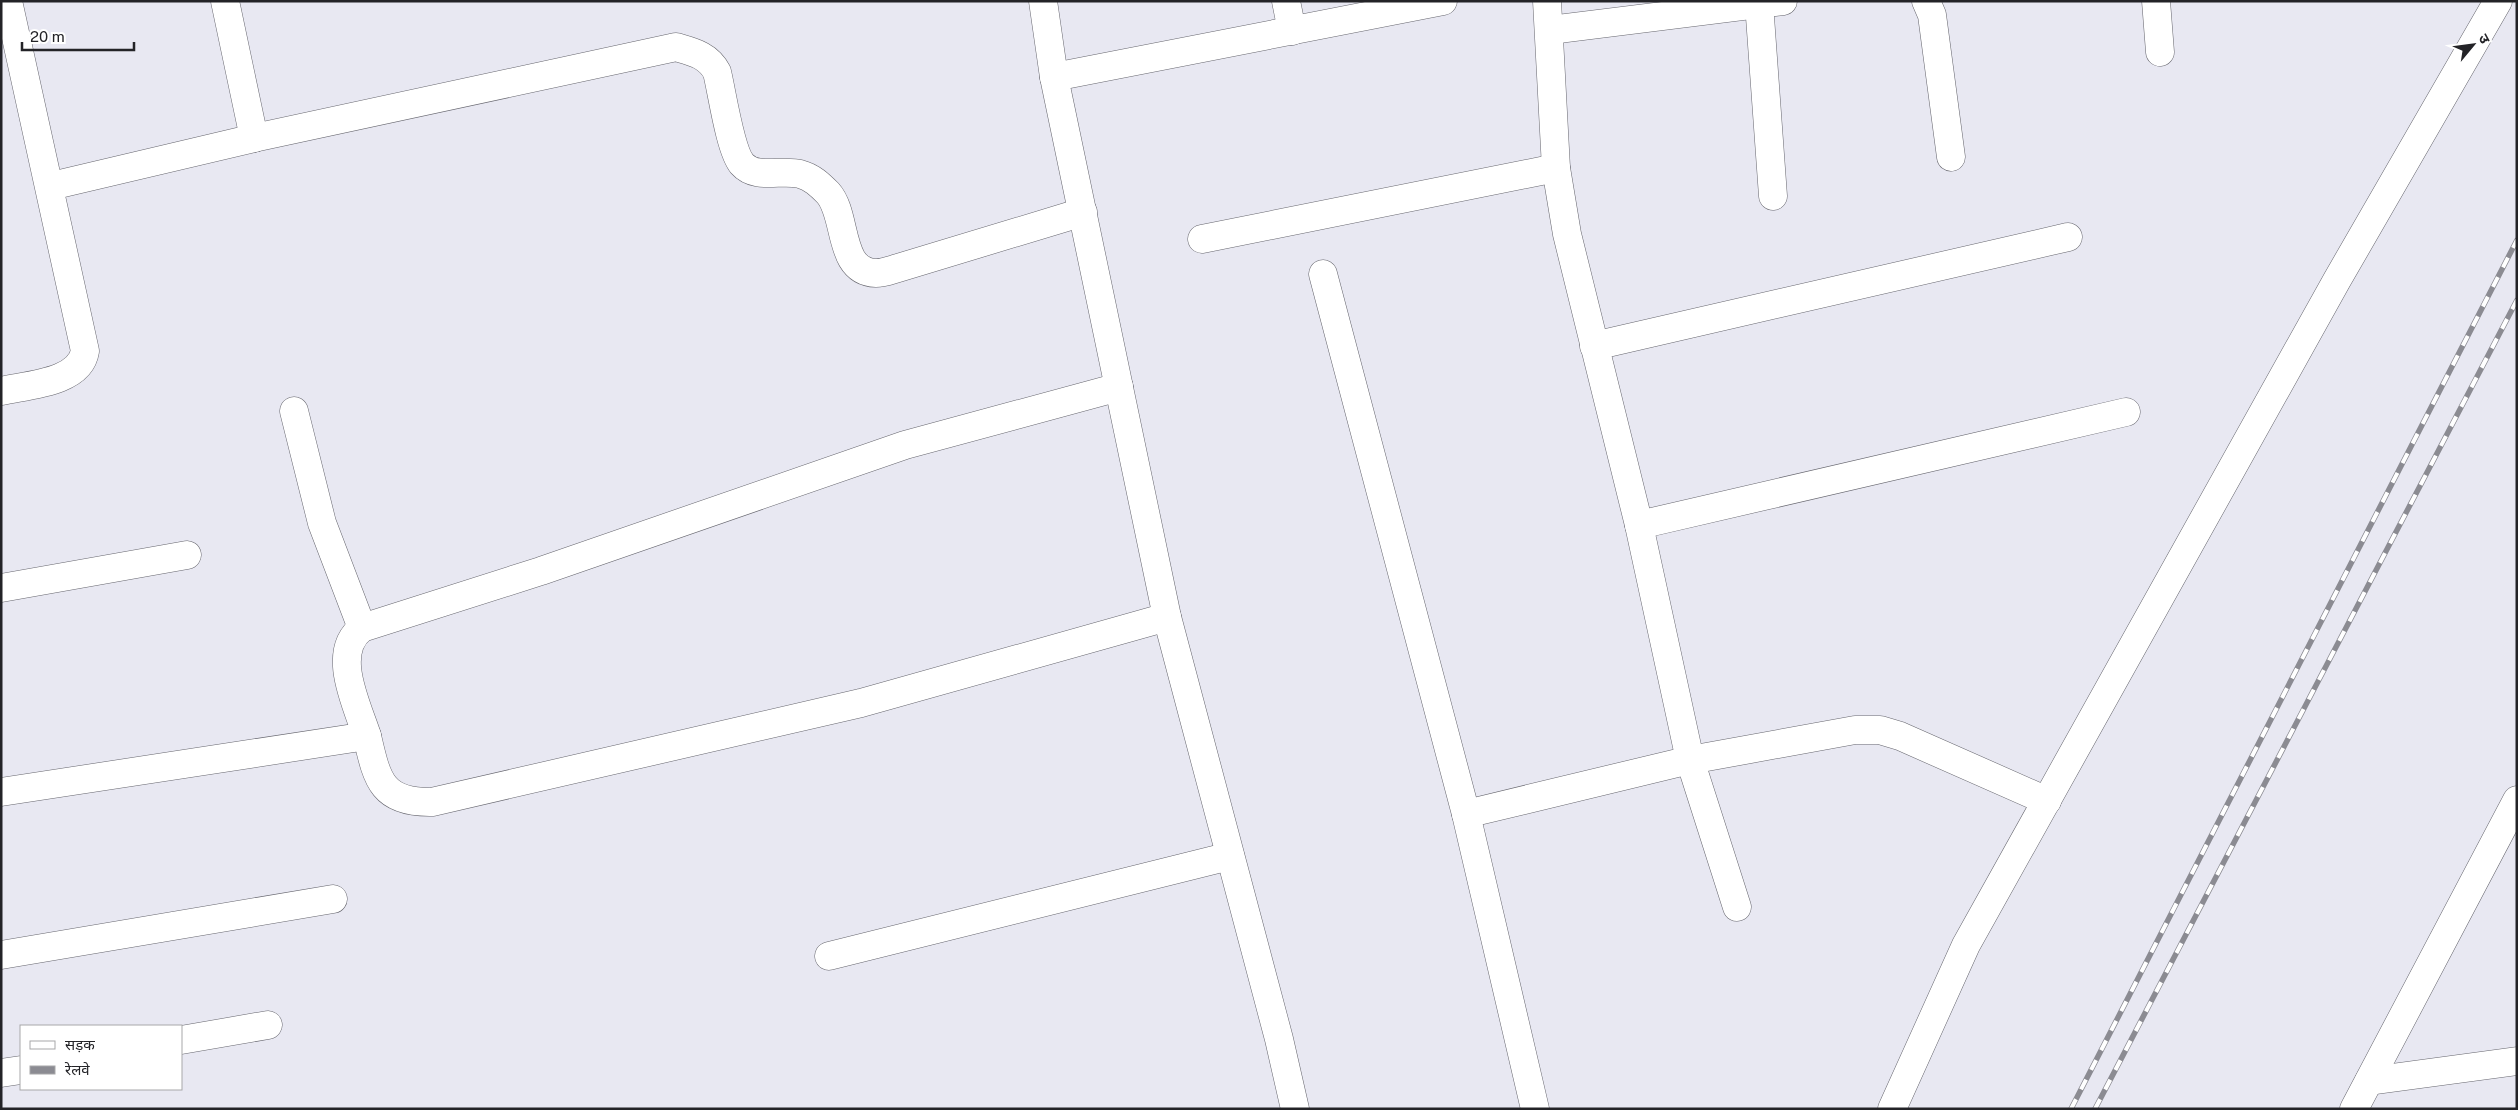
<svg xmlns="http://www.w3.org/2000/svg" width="2518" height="1110" font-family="'Public Sans','Noto Sans Devanagari',sans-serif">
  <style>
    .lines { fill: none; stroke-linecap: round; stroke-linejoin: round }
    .street-casing { stroke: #66666e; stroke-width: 29 }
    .street { stroke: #fff; stroke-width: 28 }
    .rail-casing { stroke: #8b8b92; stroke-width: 5.5 }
    .rail { stroke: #fff; stroke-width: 4; stroke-dasharray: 11; stroke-linecap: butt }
  </style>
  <rect width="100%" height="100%" fill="#e8e8f2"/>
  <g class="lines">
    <!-- street casing -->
    <g class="street-casing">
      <g id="street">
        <polyline points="225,1 254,138"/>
        <polyline points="1043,1 1054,77 1167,617 1279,1039 1295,1109"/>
        <polyline points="1286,1 1292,31"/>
        <polyline points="1547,1 1556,168 1567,234 1639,525 1690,760 1737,907"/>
        <polyline points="1926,1 1932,15 1951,157"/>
        <polyline points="2156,1 2160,52"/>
        <polyline points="1759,3 1773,196"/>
        <polyline points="1550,30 1783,1"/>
        <polyline points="1054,77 1443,1"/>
        <path d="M 51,186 L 254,138 L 676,47 C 693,52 708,55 717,72 C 722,92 730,150 742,164 C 756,180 782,169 800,174 C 812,177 820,185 828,193 C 848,215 837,272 876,273 C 883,273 891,270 898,268 L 1083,212"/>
        <polyline points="1202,239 1556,168"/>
        <polyline points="1323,274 1466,814 1535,1109"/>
        <polyline points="1594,346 2068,237"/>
        <path d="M 1,391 C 27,385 80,383 85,351 L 8,1"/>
        <polyline points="294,411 322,523 362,628"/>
        <polyline points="1639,525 2126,412"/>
        <polyline points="1,588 187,555"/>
        <path d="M 367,736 C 357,705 330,652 362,628 L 541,571 L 905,445 L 1119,387"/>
        <path d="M 1,792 L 367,736 C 377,779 381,803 432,802 L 861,703 L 1167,617"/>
        <polyline points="1466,814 1690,760 1855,730 1880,730 1900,736 2047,801"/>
        <polyline points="1,955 333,899"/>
        <polyline points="829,956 1230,856"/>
        <polyline points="181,1040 268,1025"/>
        <polyline points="1,1073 21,1070"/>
        <polyline points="2369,1081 2517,1061"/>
        <polyline points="1892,1109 1966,945 2337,280 2498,1"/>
        <polyline points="2354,1109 2517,800"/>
      </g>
    </g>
    <!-- street -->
    <use href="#street" class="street"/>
    <!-- rail casing -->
    <g class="rail-casing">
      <g id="rail">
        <polyline points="2071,1109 2517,240"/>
        <polyline points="2095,1109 2517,300"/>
      </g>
    </g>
    <!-- rail -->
    <use href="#rail" class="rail"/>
  </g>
  <!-- border -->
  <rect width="2518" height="1110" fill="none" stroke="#232327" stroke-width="5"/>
  <!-- legend -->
  <rect x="20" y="1025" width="162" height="65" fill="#ffffff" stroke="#a7a7a9"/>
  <rect x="30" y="1041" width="25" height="8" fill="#ffffff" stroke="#a7a7a9"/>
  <text x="65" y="1050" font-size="15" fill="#232327">सड़क</text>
  <rect x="30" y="1066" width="25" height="8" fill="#8b8b92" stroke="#a7a7a9"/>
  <text x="65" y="1075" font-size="15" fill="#232327">रेलवे</text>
  <!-- north arrow -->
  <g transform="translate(2473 45) rotate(61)" stroke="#ffffff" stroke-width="4" paint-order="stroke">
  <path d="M0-4L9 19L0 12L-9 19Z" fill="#232327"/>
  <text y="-8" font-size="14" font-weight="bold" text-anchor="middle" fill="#232327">उ</text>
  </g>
  <!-- scale -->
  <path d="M22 42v8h112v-8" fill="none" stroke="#232327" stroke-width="2.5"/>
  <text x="30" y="42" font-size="15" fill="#232327" stroke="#ffffff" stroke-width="4" paint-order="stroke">20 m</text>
</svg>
